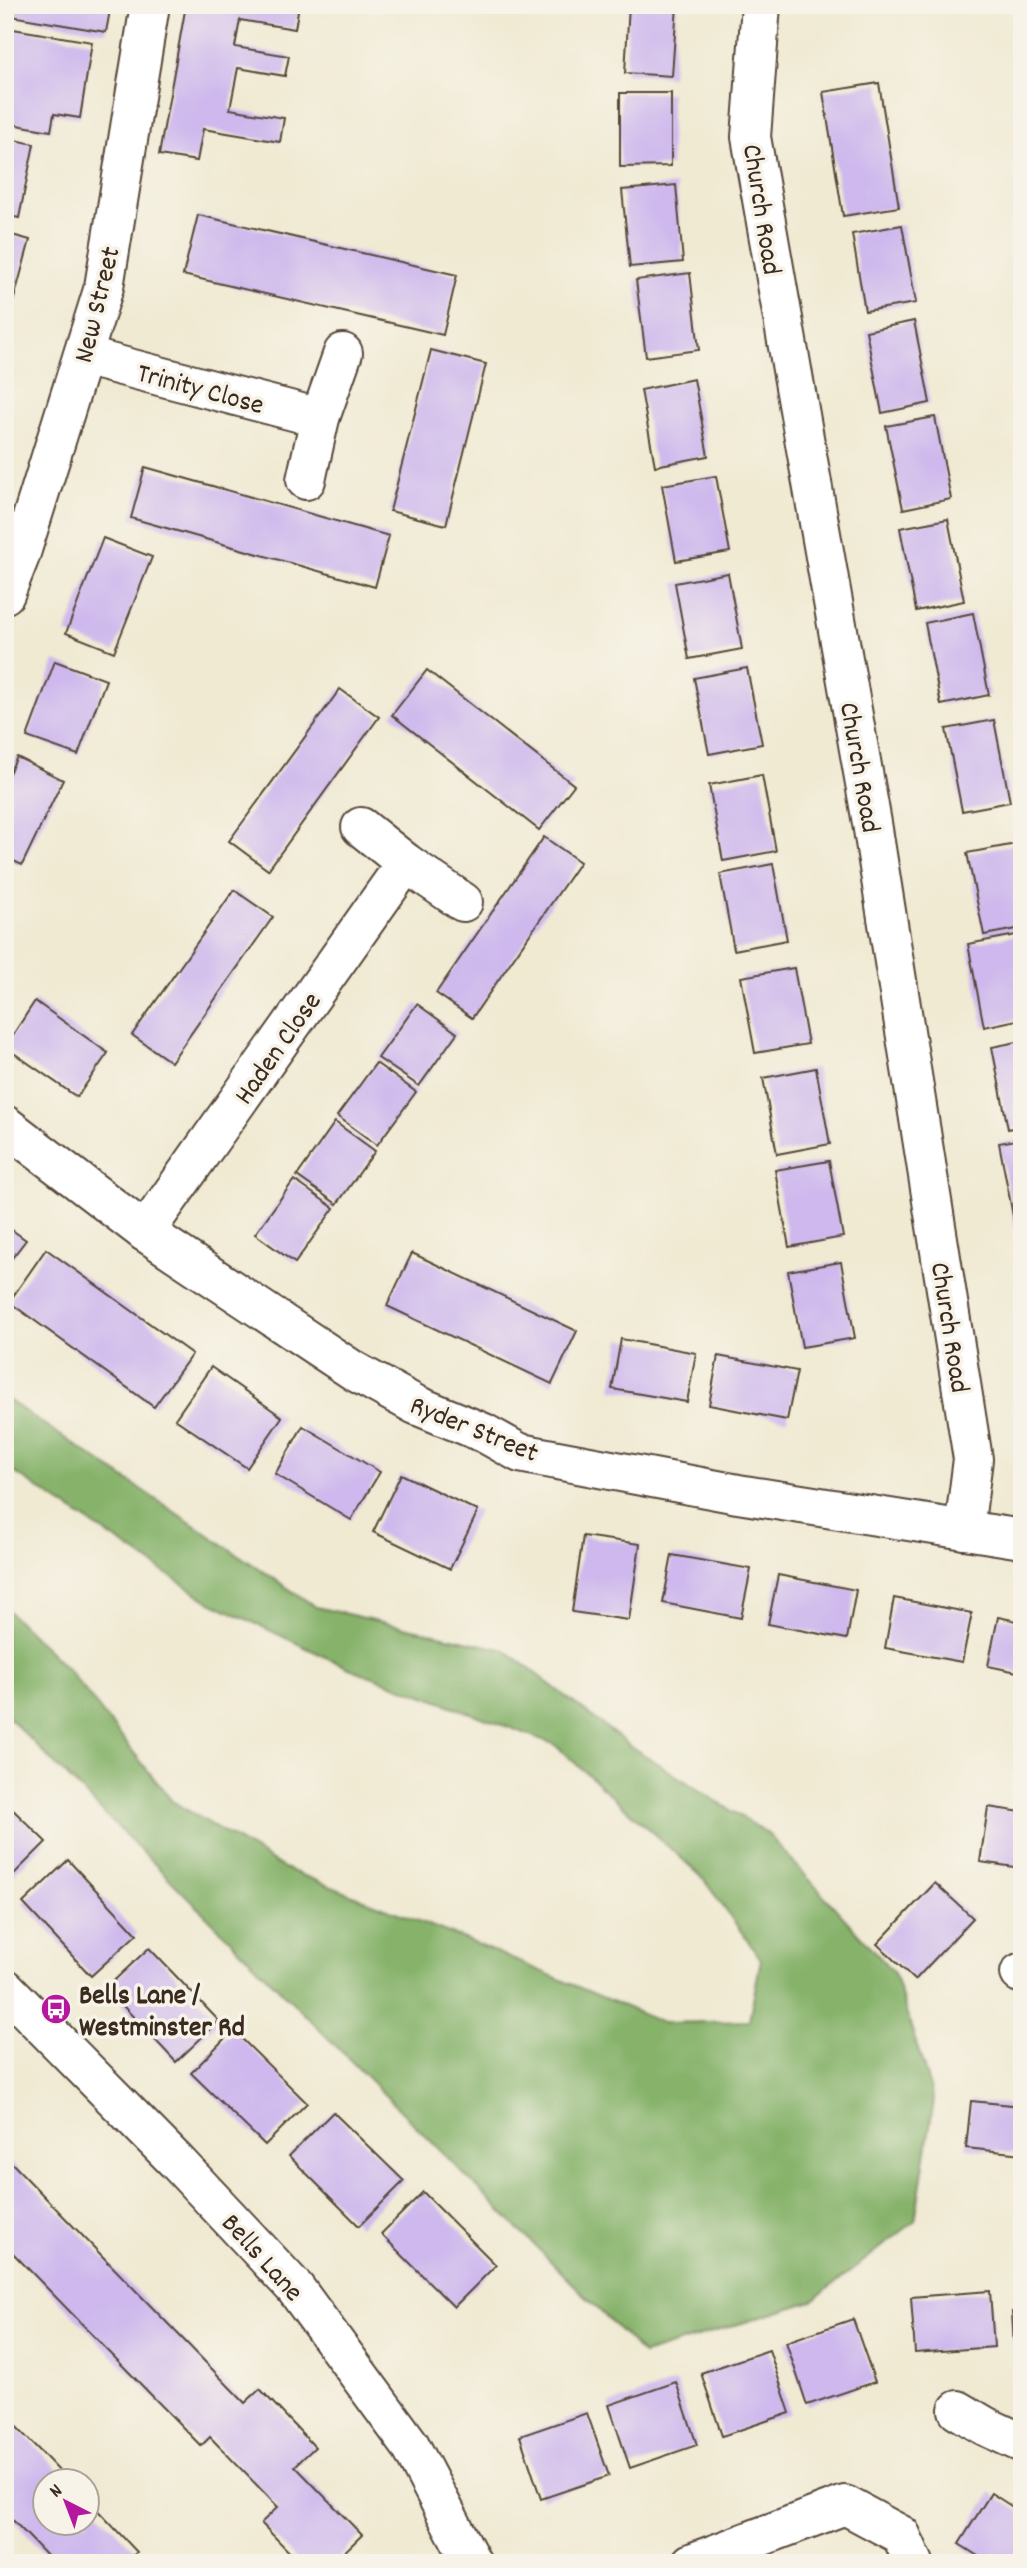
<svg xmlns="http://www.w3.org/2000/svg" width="1027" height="2568" font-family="Dekko,sans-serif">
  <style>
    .forest { fill: #86b26a; stroke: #606e44; stroke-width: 2 }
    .building { fill: #ceb8ed }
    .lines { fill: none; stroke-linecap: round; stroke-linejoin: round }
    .minor-casing { stroke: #564739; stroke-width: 42 }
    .minor { stroke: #fff; stroke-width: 38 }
    .labels { text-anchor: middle; stroke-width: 7; stroke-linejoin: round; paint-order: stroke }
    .street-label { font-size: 28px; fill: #3b2a1e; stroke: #f7f3e8 }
    .poi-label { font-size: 28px; font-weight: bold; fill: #3b2a1e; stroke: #f7f3e8; text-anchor: start }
  </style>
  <rect width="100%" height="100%" fill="#f7f3e8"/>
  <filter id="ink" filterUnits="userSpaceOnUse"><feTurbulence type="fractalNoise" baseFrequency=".0143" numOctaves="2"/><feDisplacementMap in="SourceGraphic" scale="14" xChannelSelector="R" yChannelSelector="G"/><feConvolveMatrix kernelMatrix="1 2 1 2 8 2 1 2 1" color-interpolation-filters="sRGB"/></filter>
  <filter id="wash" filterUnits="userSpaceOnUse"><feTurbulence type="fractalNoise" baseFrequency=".00686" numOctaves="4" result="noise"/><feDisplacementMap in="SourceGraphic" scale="28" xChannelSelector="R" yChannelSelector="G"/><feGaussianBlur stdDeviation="1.57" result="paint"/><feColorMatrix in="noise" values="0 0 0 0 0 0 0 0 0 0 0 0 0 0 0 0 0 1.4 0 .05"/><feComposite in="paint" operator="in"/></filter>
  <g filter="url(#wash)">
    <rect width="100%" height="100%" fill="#f0ead3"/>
    <!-- forest -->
    <polygon class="forest" points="5,1398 316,1607 505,1650 630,1746 768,1834 894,1973 934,2100 915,2221 812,2301 643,2354 5,1714 5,1608 70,1672 172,1801 284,1868 479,1945 663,2023 749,2021 761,1959 701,1876 554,1744 349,1668 208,1601 5,1466"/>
    <g id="blocks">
      <!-- building -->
      <g class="building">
        <polygon points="5,5 111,5 106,32 5,15"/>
        <polygon points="186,5 299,5 295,29 240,20 235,47 289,56 285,76 238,68 230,109 284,118 280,142 203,129 197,161 159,155"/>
        <polygon points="629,5 677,5 672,76 625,73"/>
        <polygon points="13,29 92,42 80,118 54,114 51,131 5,123 5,74"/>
        <polygon points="879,83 899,207 843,216 823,92"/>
        <polygon points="620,93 671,93 671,166 620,167"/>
        <polygon points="5,138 34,144 19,218 5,215"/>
        <polygon points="676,185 683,262 630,267 622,190"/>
        <polygon points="198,215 457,275 443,335 183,275"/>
        <polygon points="902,225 916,303 865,311 852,234"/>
        <polygon points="5,233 30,240 6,328 5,328"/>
        <polygon points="690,273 699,350 646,357 636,280"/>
        <polygon points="914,321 930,403 882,413 866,331"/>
        <polygon points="431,350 486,364 446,525 390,511"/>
        <polygon points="694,379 708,456 655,466 641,390"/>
        <polygon points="935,417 951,499 903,509 886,426"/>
        <polygon points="145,467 389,536 375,587 131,518"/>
        <polygon points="716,476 730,552 676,561 662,485"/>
        <polygon points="948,519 964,601 916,611 900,528"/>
        <polygon points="103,538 152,557 114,652 66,633"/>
        <polygon points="728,573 742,649 689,659 675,583"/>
        <polygon points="973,613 989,695 941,705 925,623"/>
        <polygon points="55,661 106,680 78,755 27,737"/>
        <polygon points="747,668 762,744 709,754 694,678"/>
        <polygon points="427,670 574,785 539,830 392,715"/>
        <polygon points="340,689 379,717 268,870 229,841"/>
        <polygon points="994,720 1010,802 962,811 946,729"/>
        <polygon points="17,757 63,780 22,865 5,857 5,781"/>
        <polygon points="762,775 776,851 723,861 709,785"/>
        <polygon points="544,837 580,862 472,1018 436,993"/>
        <polygon points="1016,844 1022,875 1022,928 984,935 967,853"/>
        <polygon points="773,864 787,940 734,950 720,874"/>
        <polygon points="234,890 273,917 171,1062 132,1035"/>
        <polygon points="1016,935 1022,966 1022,1019 984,1027 968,944"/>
        <polygon points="794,968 808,1044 755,1053 741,977"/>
        <polygon points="5,970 11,1000 5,1001"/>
        <polygon points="35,1001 108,1053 77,1097 5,1047"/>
        <polygon points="417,1004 457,1033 419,1086 378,1058"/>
        <polygon points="1022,1041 1022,1126 1008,1129 992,1047"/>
        <polygon points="376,1063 416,1092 377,1145 337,1116"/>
        <polygon points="816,1068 830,1144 777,1154 763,1078"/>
        <polygon points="335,1122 375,1151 337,1204 297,1176"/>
        <polygon points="1022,1139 1022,1224 1015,1226 999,1143"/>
        <polygon points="829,1161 843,1237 789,1247 775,1170"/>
        <polygon points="294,1180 334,1208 295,1263 255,1234"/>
        <polygon points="5,1225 26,1240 5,1267"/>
        <polygon points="1022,1243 1022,1264 1020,1264 1016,1244"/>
        <polygon points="46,1249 192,1354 154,1407 9,1302"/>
        <polygon points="412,1253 577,1331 552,1384 387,1306"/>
        <polygon points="841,1262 855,1338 802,1347 788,1271"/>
        <polygon points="621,1339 696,1353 687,1402 612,1389"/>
        <polygon points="718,1356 797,1371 787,1420 709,1405"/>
        <polygon points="211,1367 282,1417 247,1468 175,1419"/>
        <polygon points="303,1426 380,1472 351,1520 275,1474"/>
        <polygon points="401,1474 478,1511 450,1569 373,1532"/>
        <polygon points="583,1536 640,1544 629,1620 572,1612"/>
        <polygon points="672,1555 751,1569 741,1618 663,1603"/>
        <polygon points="778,1575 856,1590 847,1639 768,1624"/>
        <polygon points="894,1598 972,1613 962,1662 885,1648"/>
        <polygon points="998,1617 1022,1622 1022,1673 988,1666"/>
        <polygon points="5,1802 46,1842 5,1883"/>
        <polygon points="988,1807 1022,1812 1022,1868 980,1862"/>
        <polygon points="68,1860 137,1934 91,1976 23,1903"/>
        <polygon points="935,1883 973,1918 915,1980 877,1944"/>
        <polygon points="149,1948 219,2021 176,2062 106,1988"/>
        <polygon points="233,2030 307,2103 265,2145 191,2073"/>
        <polygon points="971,2101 1022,2106 1022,2154 966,2148"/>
        <polygon points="333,2112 404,2181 359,2226 289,2156"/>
        <polygon points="5,2156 245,2403 260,2389 315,2447 295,2466 362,2535 333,2563 300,2563 261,2523 278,2507 210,2437 201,2446 5,2245"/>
        <polygon points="423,2192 496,2265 454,2307 381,2234"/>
        <polygon points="990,2291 994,2347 915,2353 911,2297"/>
        <polygon points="1012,2312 1022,2312 1022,2365 1015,2365"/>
        <polygon points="853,2319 875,2382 807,2405 786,2342"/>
        <polygon points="769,2350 790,2413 722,2436 701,2373"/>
        <polygon points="676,2382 697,2445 630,2468 609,2405"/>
        <polygon points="587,2413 609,2476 541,2499 520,2436"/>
        <polygon points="5,2415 68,2480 46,2480 46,2522 88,2522 88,2500 137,2552 126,2563 54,2563 5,2512"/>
        <polygon points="991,2493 1022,2513 1022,2563 989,2563 959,2544"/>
      </g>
    </g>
  </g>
  <g filter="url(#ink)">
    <use href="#blocks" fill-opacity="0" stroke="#564739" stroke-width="2"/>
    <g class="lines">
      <!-- minor casing -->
      <g class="minor-casing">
        <g id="minor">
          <polyline points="761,5 751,137 872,823 973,1459 964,1530"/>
          <polyline points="83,356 320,418"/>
          <polyline points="306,480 320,418 343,353"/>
          <polyline points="5,594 20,556 104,287 150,5"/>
          <polyline points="361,827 406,863 463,902"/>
          <polyline points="5,1125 145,1232 354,1371 416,1405 484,1433 520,1453 738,1494 1022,1539"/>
          <polyline points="145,1232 406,863"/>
          <polyline points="1020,1973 1022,1973"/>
          <polyline points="5,1988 178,2163 295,2288 410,2445 472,2563"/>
          <polyline points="958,2410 985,2426 1022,2443"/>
          <polyline points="691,2563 845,2505 901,2535 914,2563"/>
        </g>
      </g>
      <!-- minor -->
      <use href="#minor" class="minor"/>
    </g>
  </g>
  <!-- icons -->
  <defs>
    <g id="bus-disc" transform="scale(1.575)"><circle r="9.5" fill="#b5179e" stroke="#f7f3e8"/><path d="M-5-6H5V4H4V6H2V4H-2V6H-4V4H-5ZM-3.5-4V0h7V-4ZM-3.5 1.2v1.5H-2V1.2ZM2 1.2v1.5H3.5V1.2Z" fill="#fff"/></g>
  </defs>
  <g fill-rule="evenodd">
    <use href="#bus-disc" x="56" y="2009"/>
  </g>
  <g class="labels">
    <!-- street labels -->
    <g class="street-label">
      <text transform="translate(764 209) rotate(81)" y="10">Church Road</text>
      <text transform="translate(95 304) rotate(-76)" y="10">New Street</text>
      <text transform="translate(201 387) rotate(15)" y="10">Trinity Close</text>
      <text transform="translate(862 767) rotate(80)" y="10">Church Road</text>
      <text transform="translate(276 1047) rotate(-55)" y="10">Haden Close</text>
      <text transform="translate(952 1327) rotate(81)" y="10">Church Road</text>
      <text transform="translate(475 1427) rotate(22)" y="10">Ryder Street</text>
      <text transform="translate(264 2256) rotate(48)" y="10">Bells Lane</text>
    </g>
    <!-- poi labels -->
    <g class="poi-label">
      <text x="79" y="2003">Bells Lane /<tspan x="79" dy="32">Westminster Rd</tspan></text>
    </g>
  </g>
  <!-- margin -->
  <rect width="1027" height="2568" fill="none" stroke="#f7f3e8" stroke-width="28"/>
  <!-- north arrow -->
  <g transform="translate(66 2502) rotate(318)"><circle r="33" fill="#f7f3e8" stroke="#aca397" stroke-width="2"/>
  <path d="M0-5L12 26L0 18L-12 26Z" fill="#b5179e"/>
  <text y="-10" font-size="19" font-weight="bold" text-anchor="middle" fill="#3b2a1e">N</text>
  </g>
</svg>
